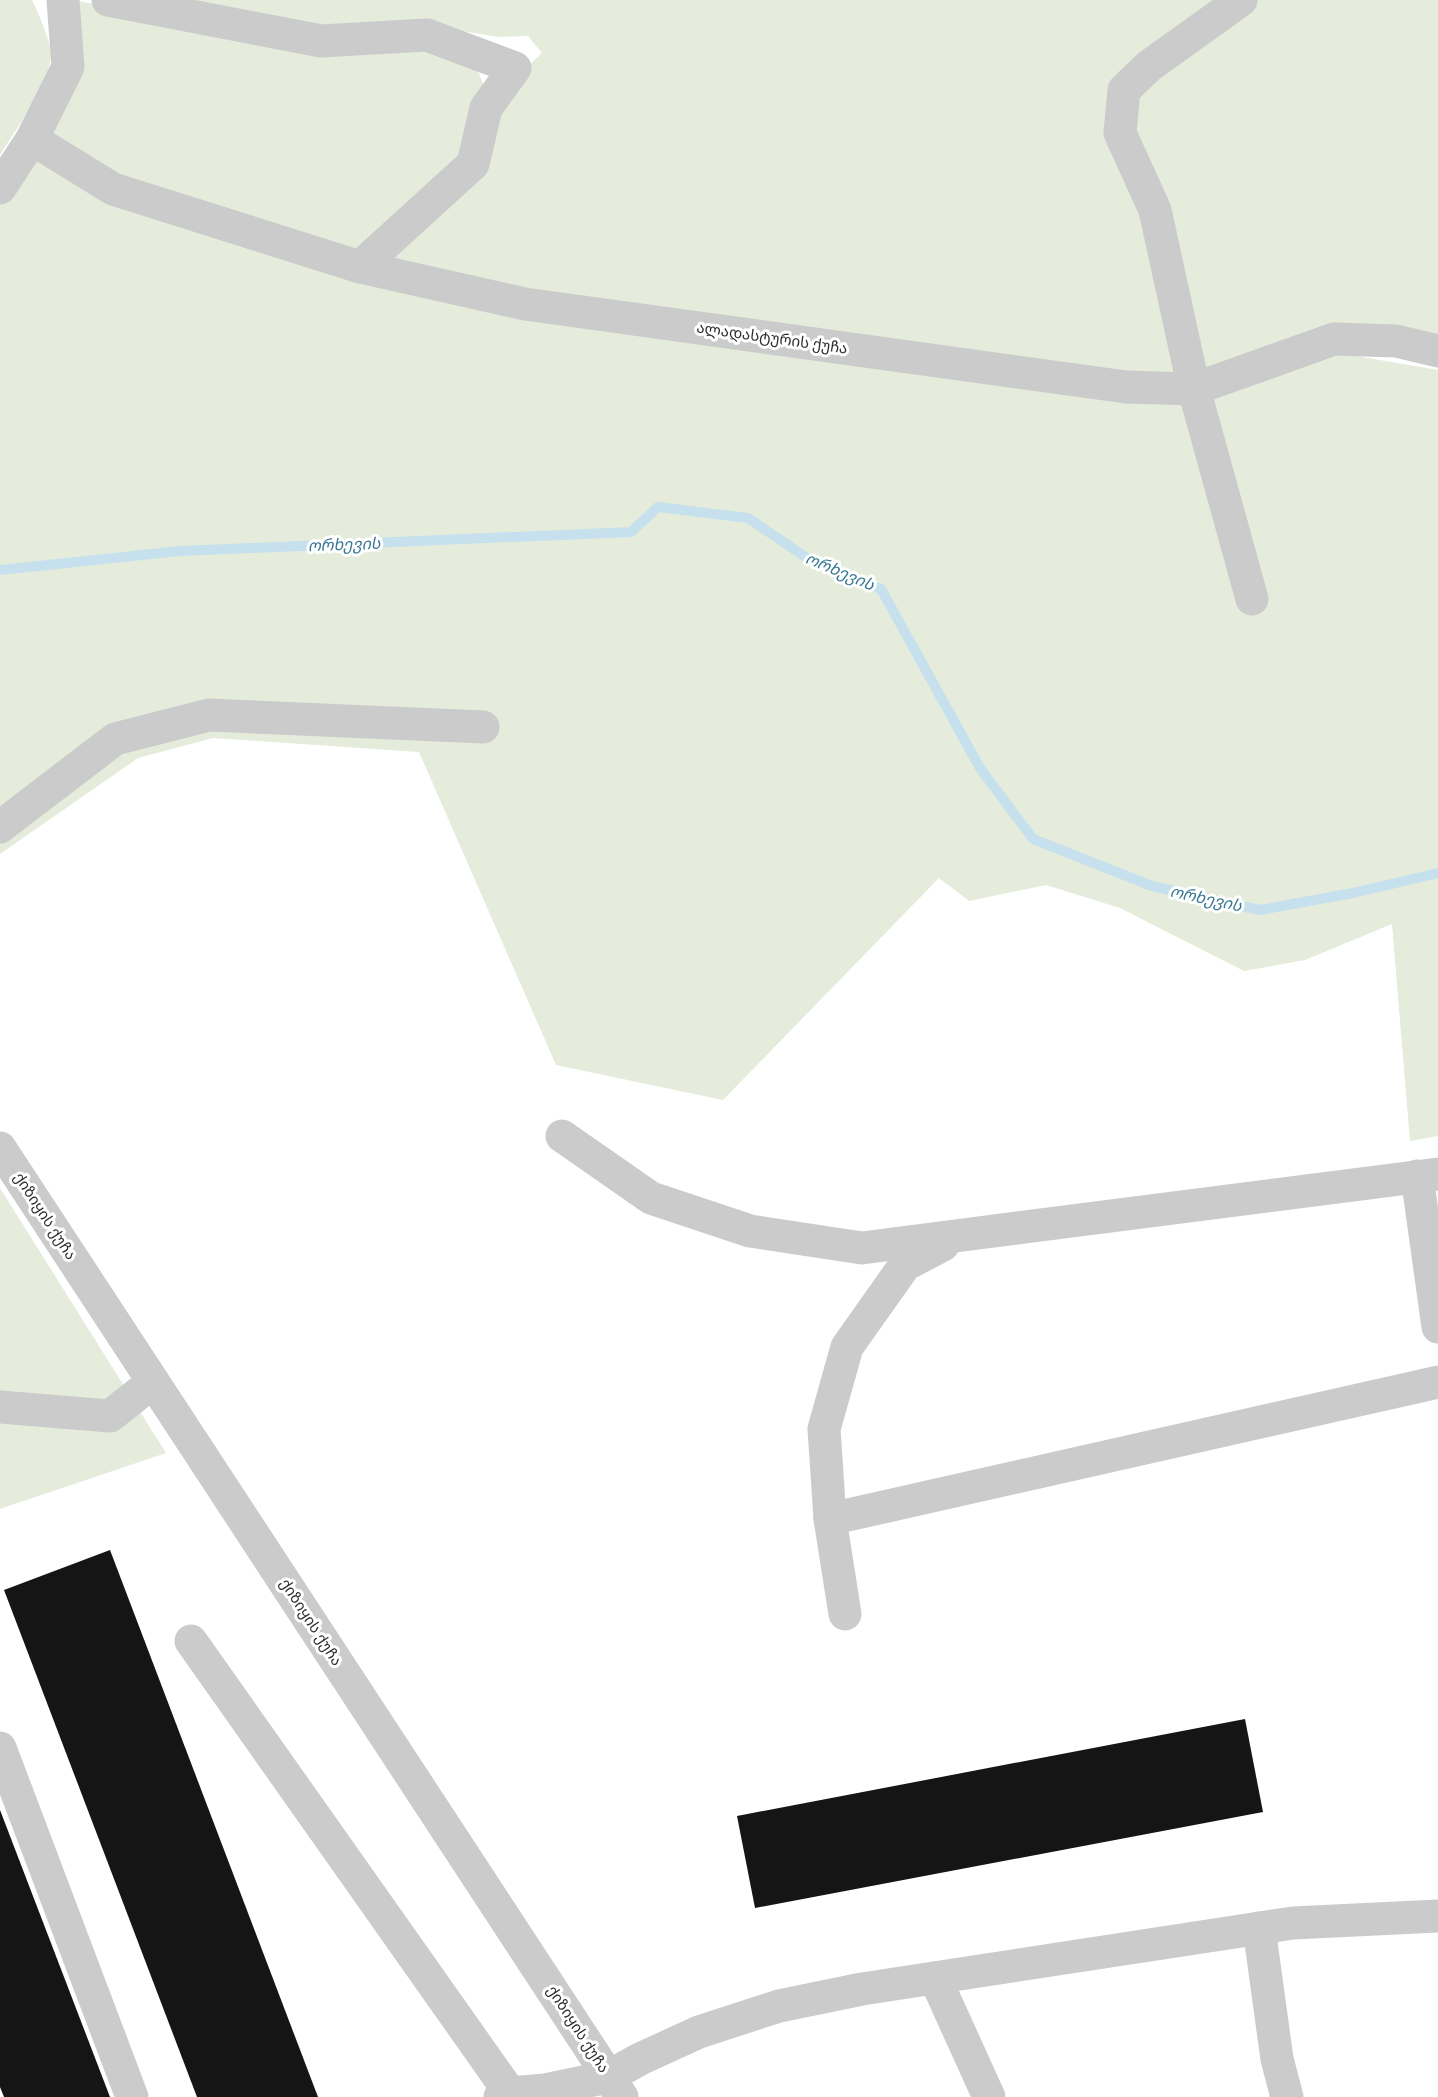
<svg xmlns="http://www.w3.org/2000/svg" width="1438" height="2097" font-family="'Fira Sans Condensed','Noto Sans Georgian',sans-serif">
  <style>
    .green { fill: #e5ecdb }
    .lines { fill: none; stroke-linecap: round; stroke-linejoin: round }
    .stream { stroke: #c6e1ed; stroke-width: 10 }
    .building { fill: #151515 }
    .minor { stroke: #cbcbcb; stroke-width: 33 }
    .labels { text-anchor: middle; stroke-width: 6; stroke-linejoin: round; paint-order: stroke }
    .street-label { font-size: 15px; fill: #2e2e2e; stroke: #fff }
    .water-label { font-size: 16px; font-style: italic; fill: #387794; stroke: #fff }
  </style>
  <rect width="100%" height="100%" fill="#fff"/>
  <!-- green -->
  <g class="green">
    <path d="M 0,0 L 32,0 C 38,12 52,44 51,57 C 48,87 16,129 0,155 Z"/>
    <polygon points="73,0 315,45 430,43 468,61 479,73 484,87 467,162 363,254 134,192 60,148 48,122"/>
    <polygon points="171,0 1230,0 1131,62 1144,227 1177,377 1118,380 374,264 482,161 490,111 525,69 542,53 528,36 499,37 412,23 312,27"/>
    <polygon points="1250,0 1438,0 1438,341 1203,372 1137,135 1133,108 1139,92"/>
    <polygon points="33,151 367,277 1207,392 1339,353 1438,370 1438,1136 1410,1141 1392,924 1305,960 1244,971 1120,908 1046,885 969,901 939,878 723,1100 556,1065 419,752 213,738 138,758 0,854 0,200"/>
    <polygon points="0,1188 166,1453 0,1509"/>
  </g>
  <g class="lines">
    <!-- stream -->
    <polyline class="stream" points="0,570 180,551 631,532 658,507 748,518 810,560 881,589 980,768 1033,839 1152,886 1260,910 1353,893 1438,873"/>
  </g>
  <!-- building -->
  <g class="building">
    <polygon points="110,1550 318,2097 197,2097 4,1590"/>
    <polygon points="1245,1719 1263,1812 755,1908 737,1816"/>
    <polygon points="0,1811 0,1810 110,2097 4,2097 0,2087"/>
  </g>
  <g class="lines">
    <!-- minor -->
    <g class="minor">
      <polyline points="63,0 68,67 32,139 113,189 360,267"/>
      <polyline points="108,0 321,41 427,35 515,68 486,108 473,164 360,267 525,304 1126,387 1194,389 1334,339 1396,341 1438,351"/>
      <polyline points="1241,0 1149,66 1124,90 1120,133 1155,210 1194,389 1252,599"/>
      <polyline points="0,188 32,139"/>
      <polyline points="0,827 115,739 209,715 483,727"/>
      <polyline points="562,1136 651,1198 750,1231 862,1248 1438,1174"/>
      <polyline points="0,1148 622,2097"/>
      <polyline points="1417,1176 1438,1327"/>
      <polyline points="0,1407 110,1416 153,1382"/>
      <polyline points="830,1519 1438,1382"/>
      <polyline points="845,1614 830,1519 824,1429 847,1347 905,1265 943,1245"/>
      <polyline points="191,1641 510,2093"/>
      <polyline points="0,1748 132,2097"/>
      <polyline points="1259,1928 1277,2059 1287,2097"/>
      <polyline points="935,1978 989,2097"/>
      <polyline points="500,2097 510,2093 545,2090 608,2077 640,2059 699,2032 779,2006 862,1989 1293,1923 1438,1916"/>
    </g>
  </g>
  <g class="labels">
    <!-- street labels -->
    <g class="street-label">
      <text transform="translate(772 338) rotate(8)" y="5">ალადასტურის ქუჩა</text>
      <text transform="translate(45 1216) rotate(57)" y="5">ქიზიყის ქუჩა</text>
      <text transform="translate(311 1622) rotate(57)" y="5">ქიზიყის ქუჩა</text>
      <text transform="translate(578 2029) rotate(57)" y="5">ქიზიყის ქუჩა</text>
    </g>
    <!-- water labels -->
    <g class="water-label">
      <text transform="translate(344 544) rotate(-2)" y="6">ორხევის</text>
      <text transform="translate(840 571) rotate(23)" y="6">ორხევის</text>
      <text transform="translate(1206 898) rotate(12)" y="6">ორხევის</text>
    </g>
  </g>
</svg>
